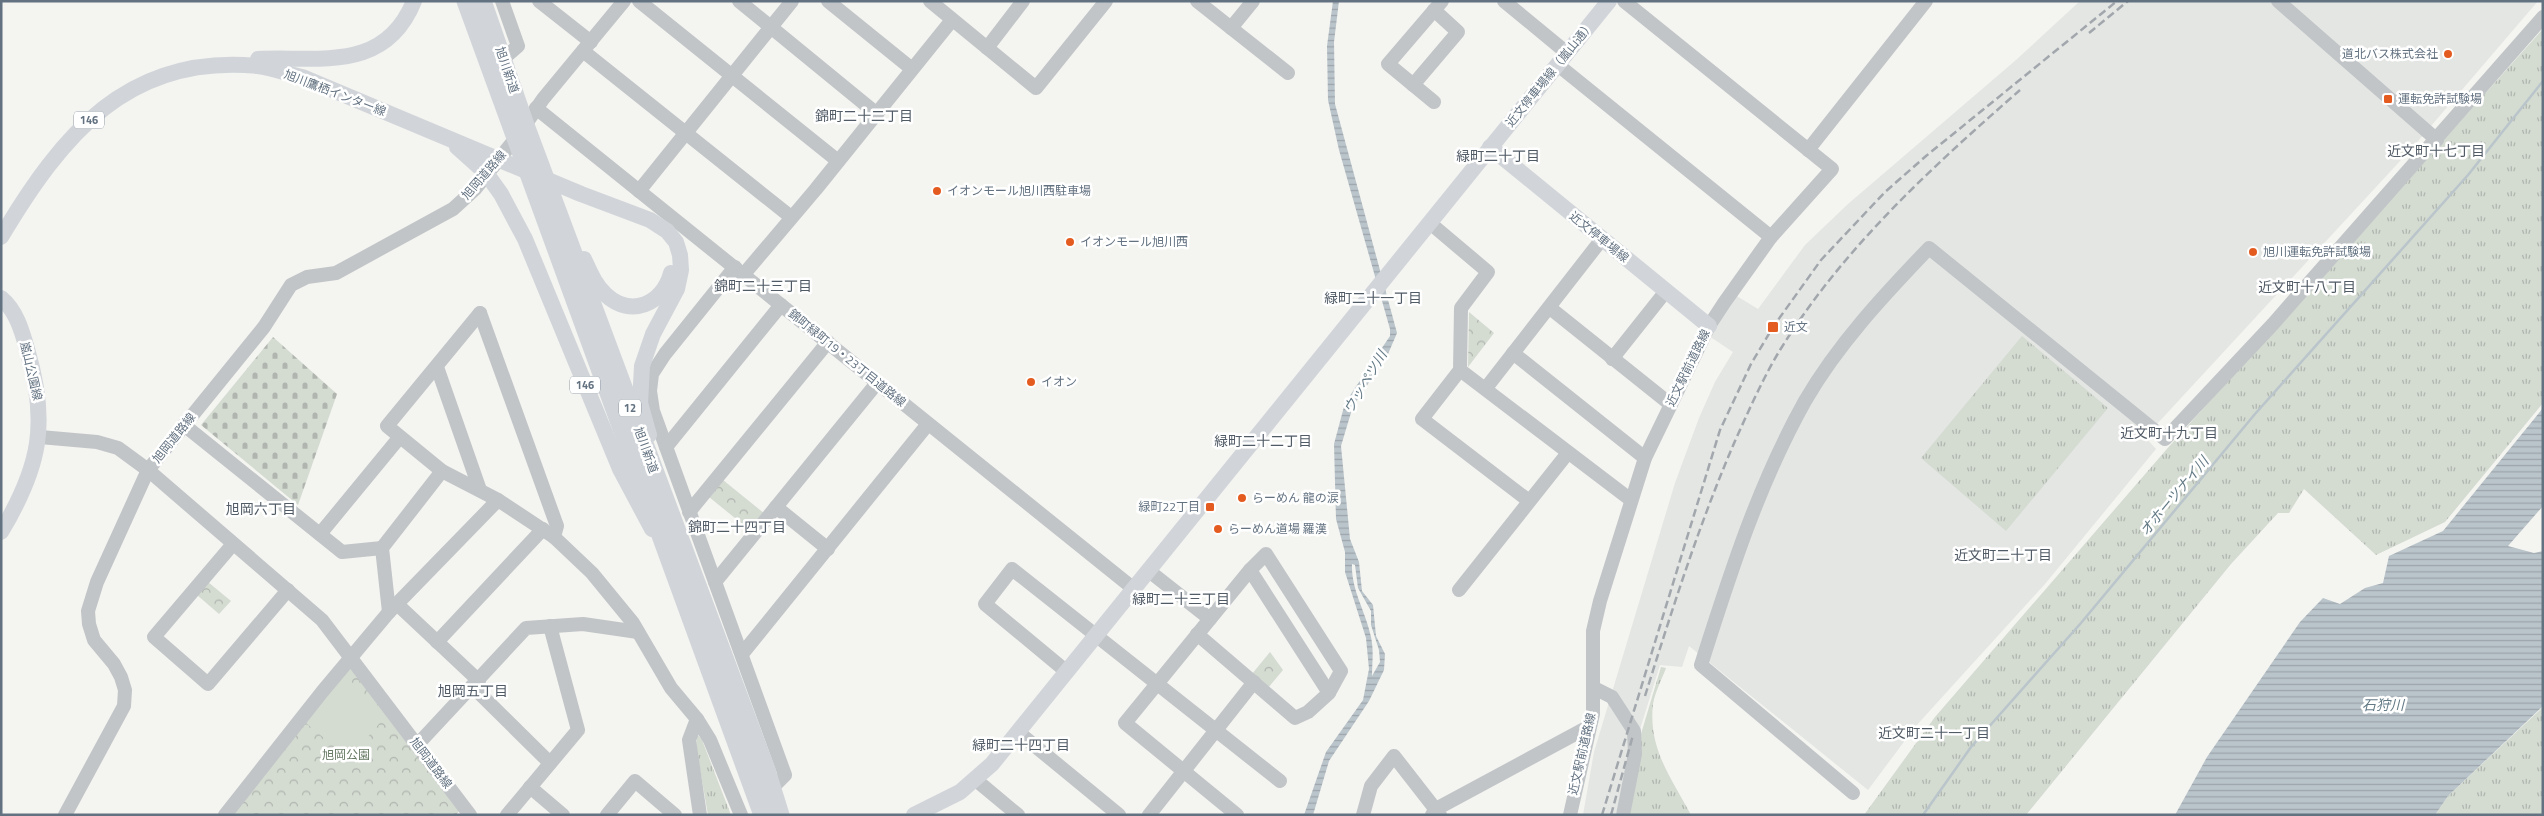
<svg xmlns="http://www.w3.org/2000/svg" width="2544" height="816" font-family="'Titillium Web','Noto Sans JP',sans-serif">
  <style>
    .built { fill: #e4e6e3 }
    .grass { fill: url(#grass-tufts) }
    .cemetery { fill: url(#cemetery-stones) }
    .park { fill: url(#park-crowns) }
    .pitch { fill: #d4dbd1 }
    .water { fill: url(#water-rules); fill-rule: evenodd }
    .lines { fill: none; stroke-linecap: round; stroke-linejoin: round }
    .stream { stroke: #bac5cb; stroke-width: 2.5 }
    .minor { stroke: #c1c5c8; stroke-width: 14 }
    .major { stroke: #d1d5da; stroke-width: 16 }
    .highway { stroke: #d1d5da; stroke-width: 19 }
    .rail { stroke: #a2a7ad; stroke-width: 2.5; stroke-dasharray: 8 4; stroke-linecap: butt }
    .poi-dot { fill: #e45b20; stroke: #fff; stroke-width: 2 }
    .labels { text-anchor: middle; stroke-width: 5; stroke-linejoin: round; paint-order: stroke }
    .shield { fill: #fff; stroke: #929ca7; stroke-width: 1 }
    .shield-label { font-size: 11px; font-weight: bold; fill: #637281 }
    .poi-label { font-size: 12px; fill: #637281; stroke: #fff; text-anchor: start }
    .street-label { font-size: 12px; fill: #637281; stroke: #fff }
    .park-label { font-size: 12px; fill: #657862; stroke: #fff }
    .neighbourhood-label { font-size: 14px; fill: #515b66; stroke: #fff }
    .water-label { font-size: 14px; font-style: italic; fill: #637a86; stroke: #fff }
  </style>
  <defs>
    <pattern id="grass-tufts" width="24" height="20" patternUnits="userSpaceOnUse" patternTransform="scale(1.25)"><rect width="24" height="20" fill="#d4dbd1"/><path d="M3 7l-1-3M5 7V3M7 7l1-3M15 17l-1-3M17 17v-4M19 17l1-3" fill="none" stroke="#b0b6af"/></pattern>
    <pattern id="cemetery-stones" width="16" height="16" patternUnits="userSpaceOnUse" patternTransform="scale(1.25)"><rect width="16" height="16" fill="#d4dbd1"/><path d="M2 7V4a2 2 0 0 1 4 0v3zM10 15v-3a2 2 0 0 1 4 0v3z" fill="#b0b6af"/></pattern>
    <pattern id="park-crowns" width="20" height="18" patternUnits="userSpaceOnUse" patternTransform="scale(1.25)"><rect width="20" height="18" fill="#d4dbd1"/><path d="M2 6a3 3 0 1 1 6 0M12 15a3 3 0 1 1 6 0" fill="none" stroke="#b0b6af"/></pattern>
    <pattern id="water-rules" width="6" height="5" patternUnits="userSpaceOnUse" patternTransform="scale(1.25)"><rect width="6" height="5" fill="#bac5cb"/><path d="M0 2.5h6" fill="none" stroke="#9ba4aa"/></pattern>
  </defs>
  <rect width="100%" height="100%" fill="#f4f4f0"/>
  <!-- built -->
  <polygon class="built" points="2080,1 2538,1 2413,147 2145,437 2156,449 2045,584 1915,727 1868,790 1689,646 1682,667 1660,665 1621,790 1616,815 1583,815 1594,752 1675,483 1699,418 1715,382 1733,352 1709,336 1735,295 1758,309 1805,245 1848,204 2016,60"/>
  <!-- grass -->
  <g class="grass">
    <polygon points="2543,29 2543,403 2445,522 2376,555 2304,489 2289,513 2278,513 2231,564 2026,815 1864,815 1935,717 2166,450"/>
    <polygon points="2022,336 2108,408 2006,531 1921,458"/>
    <path d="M 1661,667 L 1666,668 C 1662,679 1655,692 1653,704 C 1648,749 1671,777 1691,815 L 1619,815 L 1641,734 Z"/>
    <polygon points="2543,707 2543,815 2435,815 2448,796"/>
    <polygon points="697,734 702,740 731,815 708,815 696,746"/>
  </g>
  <!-- cemetery -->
  <polygon class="cemetery" points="273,337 337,394 298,505 201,425"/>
  <!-- park -->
  <g class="park">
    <polygon points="1469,312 1494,333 1468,367"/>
    <polygon points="723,480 765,514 751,531 709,497"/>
    <polygon points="208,582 231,601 219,614 197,595"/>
    <polygon points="1270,652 1283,670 1268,688 1252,674"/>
    <polygon points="349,658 459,811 456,815 223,815"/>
  </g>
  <!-- pitch -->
  <polygon class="pitch" points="340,681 384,718 349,759 306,723"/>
  <!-- water -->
  <g class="water">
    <path d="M 1333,1 L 1339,1 L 1334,42 L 1335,104 L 1397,333 L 1388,354 L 1353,406 L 1341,446 L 1350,539 L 1359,562 L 1362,591 L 1373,605 L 1376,636 L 1385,654 L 1384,670 L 1369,701 L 1329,761 L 1313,815 L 1304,815 L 1326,752 L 1363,700 L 1369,669 L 1366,638 L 1345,572 L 1345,552 L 1336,519 L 1334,444 L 1345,403 L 1390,336 L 1390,329 L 1339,150 L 1328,100 L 1327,46 ZM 1352,564 L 1355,565 L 1358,588 L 1371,611 L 1371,625 L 1379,650 L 1380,662 L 1372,676 C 1372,663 1374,651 1371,637 C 1366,612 1351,590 1352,564 Z"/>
    <polygon points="2543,408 2543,506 2508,546 2534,553 2543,551 2543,706 2448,796 2435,815 2175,815 2207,757 2300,622 2323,598 2340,604 2365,588 2383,583 2389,556 2443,531"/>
  </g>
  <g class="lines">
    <!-- stream -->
    <polyline class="stream" points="1923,815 1971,747 2081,623 2255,414 2468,175 2543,81"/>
    <!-- minor -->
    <g class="minor">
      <polyline points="502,1 518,46 503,59"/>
      <polyline points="539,1 591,42"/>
      <polyline points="639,1 838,161"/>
      <polyline points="739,1 877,114"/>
      <polyline points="828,1 912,69"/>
      <polyline points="930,1 1036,88 1106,1"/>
      <polyline points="1197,1 1288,73"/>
      <polyline points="1504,1 1567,53"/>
      <polyline points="2278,1 2437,140"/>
      <polyline points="1231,28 1253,1"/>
      <polyline points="987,48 1023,1"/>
      <polyline points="583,51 791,217"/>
      <polyline points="1558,65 1771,237"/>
      <polyline points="1413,85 1458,32 1434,10"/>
      <polyline points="1434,102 1388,64 1442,1"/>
      <polyline points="536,108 1134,589"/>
      <polyline points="1808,150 1926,1"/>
      <polyline points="639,191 792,1"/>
      <polyline points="1430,223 1488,272 1461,308 1460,370 1422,419 1529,501"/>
      <polyline points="735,267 665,354 652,374 650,391 653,411 785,775 771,789"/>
      <polyline points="744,274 816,189 952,20"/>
      <polyline points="1550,308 1670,404"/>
      <polyline points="480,313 387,426 442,471 498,500 554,537 592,573 633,623 671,688 697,719 710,740 741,815"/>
      <polyline points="480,313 557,526 554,537"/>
      <polyline points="1513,353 1645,458"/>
      <polyline points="1612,359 1666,291"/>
      <polyline points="437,367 480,490"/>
      <polyline points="1460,370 1631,500"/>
      <polyline points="1486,388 1602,239"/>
      <polyline points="184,425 342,552 382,548"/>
      <polyline points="40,437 97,442 118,448 148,470 322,620 470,815"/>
      <polyline points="666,447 781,305"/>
      <polyline points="776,507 828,549"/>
      <polyline points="689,512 828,342"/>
      <polyline points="320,534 399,438"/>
      <polyline points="233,544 154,637 208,684 288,590"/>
      <polyline points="1149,571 1210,619"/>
      <polyline points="715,582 877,383"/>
      <polyline points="1459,590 1567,454"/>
      <polyline points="398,605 479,681"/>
      <polyline points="389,612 382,548 442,471"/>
      <polyline points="1197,634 1295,718 1308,712 1329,693 1250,570"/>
      <polyline points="437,642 543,529"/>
      <polyline points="742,654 928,424"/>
      <polyline points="1067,672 985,604 1012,569 1280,781"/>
      <polyline points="473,687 550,763"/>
      <polyline points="1594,688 1612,697 1634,731 1635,754 1623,815"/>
      <polyline points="697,719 689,740 700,815"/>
      <polyline points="1018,732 1119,815"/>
      <polyline points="418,744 526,628 583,624 638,632"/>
      <polyline points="976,780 1018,815"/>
      <polyline points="530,787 563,815"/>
      <path d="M 1853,793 L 1701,665 C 1730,574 1758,485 1805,401 C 1838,344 1884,295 1929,248 L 2165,439 L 2273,324 L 2543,17"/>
      <polyline points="65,815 124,706 125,690 121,677 114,664 94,640 89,624 88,611 97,582 148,470 264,327 291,285 307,277 336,273 453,209 475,189 516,138 543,99 624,1"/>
      <polyline points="225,815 322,692 389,612 498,500"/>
      <polyline points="507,815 578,730 550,626"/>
      <polyline points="607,815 635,781 675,815"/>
      <polyline points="1149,815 1254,682"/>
      <polyline points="1237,815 1125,723 1250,570 1266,554 1341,671 1329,693"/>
      <polyline points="1363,815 1371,786 1394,756 1440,815"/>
      <polyline points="1432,815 1436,809 1590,726"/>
      <polyline points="1570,815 1593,714 1593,631 1600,601 1645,458 1709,326 1724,303 1771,237 1832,169 1624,1"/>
    </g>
    <!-- major -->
    <g class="major">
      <path d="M 258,59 C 319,56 385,73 414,1"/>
      <polyline points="457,147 486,173 501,194 525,239 620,469 652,529"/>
      <polyline points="1490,147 1709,326"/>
      <path d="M 1,237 C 62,135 128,53 258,66 C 273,68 288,74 302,77 L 581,194 L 650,220 L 667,231 L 676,242 L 680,255 L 681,270 L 677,289 L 653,334 L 642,366 L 640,403 L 649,435"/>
      <path d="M 584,259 C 590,272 595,285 606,295 C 631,318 663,304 671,273"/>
      <path d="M 1,298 C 16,310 22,331 27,349 C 49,423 40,467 1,532"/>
      <polyline points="914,815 960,792 992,764 1609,1"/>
    </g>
    <!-- highway -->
    <g class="highway">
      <polyline points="466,1 763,815"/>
      <polyline points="482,1 525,125 766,770 780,815"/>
    </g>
    <!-- rail -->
    <g class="rail">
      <polyline points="2089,33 2128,1"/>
      <path d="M 1645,696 C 1672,610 1699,524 1735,441 C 1749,410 1763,378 1780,350 C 1843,248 1931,168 2020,90"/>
      <polyline points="1602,815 1720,430 1751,364 1773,327 1821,260 1885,192 1926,156 2117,1"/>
      <polyline points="1611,815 1633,735"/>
    </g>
  </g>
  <!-- markers -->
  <g class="poi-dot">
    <circle cx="2448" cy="54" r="5"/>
    <rect x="2383" y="94" width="10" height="10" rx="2.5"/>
    <circle cx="937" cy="191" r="5"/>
    <circle cx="1070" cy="242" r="5"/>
    <circle cx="2253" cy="252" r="5"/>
    <rect x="1767" y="321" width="12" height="12" rx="2.5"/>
    <circle cx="1031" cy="382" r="5"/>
    <circle cx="1242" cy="498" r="5"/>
    <rect x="1205" y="502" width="10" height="10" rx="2.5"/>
    <circle cx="1218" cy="529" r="5"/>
  </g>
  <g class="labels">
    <!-- shield labels -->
    <g class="shield">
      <rect x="74" y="111.5" width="30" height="17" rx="4"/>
      <rect x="570" y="376.5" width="30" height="17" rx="4"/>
      <rect x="619" y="399.5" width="22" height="17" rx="4"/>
    </g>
    <g class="shield-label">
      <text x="89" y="124">146</text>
      <text x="585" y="389">146</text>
      <text x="630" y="412">12</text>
    </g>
    <!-- poi labels -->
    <g class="poi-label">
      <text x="2438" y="58" text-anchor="end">道北バス株式会社</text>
      <text x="2398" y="103">運転免許試験場</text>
      <text x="947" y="195">イオンモール旭川西駐車場</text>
      <text x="1080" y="246">イオンモール旭川西</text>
      <text x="2263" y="256">旭川運転免許試験場</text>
      <text x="1784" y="331">近文</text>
      <text x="1041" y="386">イオン</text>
      <text x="1252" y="502">らーめん 龍の涙</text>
      <text x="1200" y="511" text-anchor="end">緑町22丁目</text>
      <text x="1228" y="533">らーめん道場 羅漢</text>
    </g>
    <!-- street labels -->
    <g class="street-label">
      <text transform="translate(507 70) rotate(71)" y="4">旭川新道</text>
      <text transform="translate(1550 74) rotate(-51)" y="4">近文停車場線（嵐山通）</text>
      <text transform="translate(335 93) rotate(21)" y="4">旭川鷹栖インター線</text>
      <text transform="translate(484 175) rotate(-49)" y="4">旭岡道路線</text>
      <text transform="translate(1599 237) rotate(39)" y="4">近文停車場線</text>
      <text transform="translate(847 358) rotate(39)" y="4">錦町緑町19・23丁目道路線</text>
      <text transform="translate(1688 368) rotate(-64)" y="4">近文駅前道路線</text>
      <text transform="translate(31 371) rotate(77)" y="4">嵐山公園線</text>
      <text transform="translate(174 438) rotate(-51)" y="4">旭岡道路線</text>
      <text transform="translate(646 450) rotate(70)" y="4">旭川新道</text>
      <text transform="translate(1582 754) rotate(-77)" y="4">近文駅前道路線</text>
      <text transform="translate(431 763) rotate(53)" y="4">旭岡道路線</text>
    </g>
    <!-- park labels -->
    <g class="park-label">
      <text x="346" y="759">旭岡公園</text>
    </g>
    <!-- neighbourhood labels -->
    <g class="neighbourhood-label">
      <text x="864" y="121">錦町二十二丁目</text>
      <text x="2436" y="156">近文町十七丁目</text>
      <text x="1498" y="161">緑町二十丁目</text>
      <text x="763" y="291">錦町二十三丁目</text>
      <text x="2307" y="292">近文町十八丁目</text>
      <text x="1373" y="303">緑町二十一丁目</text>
      <text x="2169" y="438">近文町十九丁目</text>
      <text x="1263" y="446">緑町二十二丁目</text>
      <text x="261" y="514">旭岡六丁目</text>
      <text x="737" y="532">錦町二十四丁目</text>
      <text x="2003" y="560">近文町二十丁目</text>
      <text x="1181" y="604">緑町二十三丁目</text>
      <text x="473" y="696">旭岡五丁目</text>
      <text x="1934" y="738">近文町二十一丁目</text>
      <text x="1021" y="750">緑町二十四丁目</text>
    </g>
    <!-- water labels -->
    <g class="water-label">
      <text transform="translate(1365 382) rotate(-59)" y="5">ウッペツ川</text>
      <text transform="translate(2174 496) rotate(-50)" y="5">オホーツナイ川</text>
      <text x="2383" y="710">石狩川</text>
    </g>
  </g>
  <!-- border -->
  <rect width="2544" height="816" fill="none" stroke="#637281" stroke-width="5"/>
</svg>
